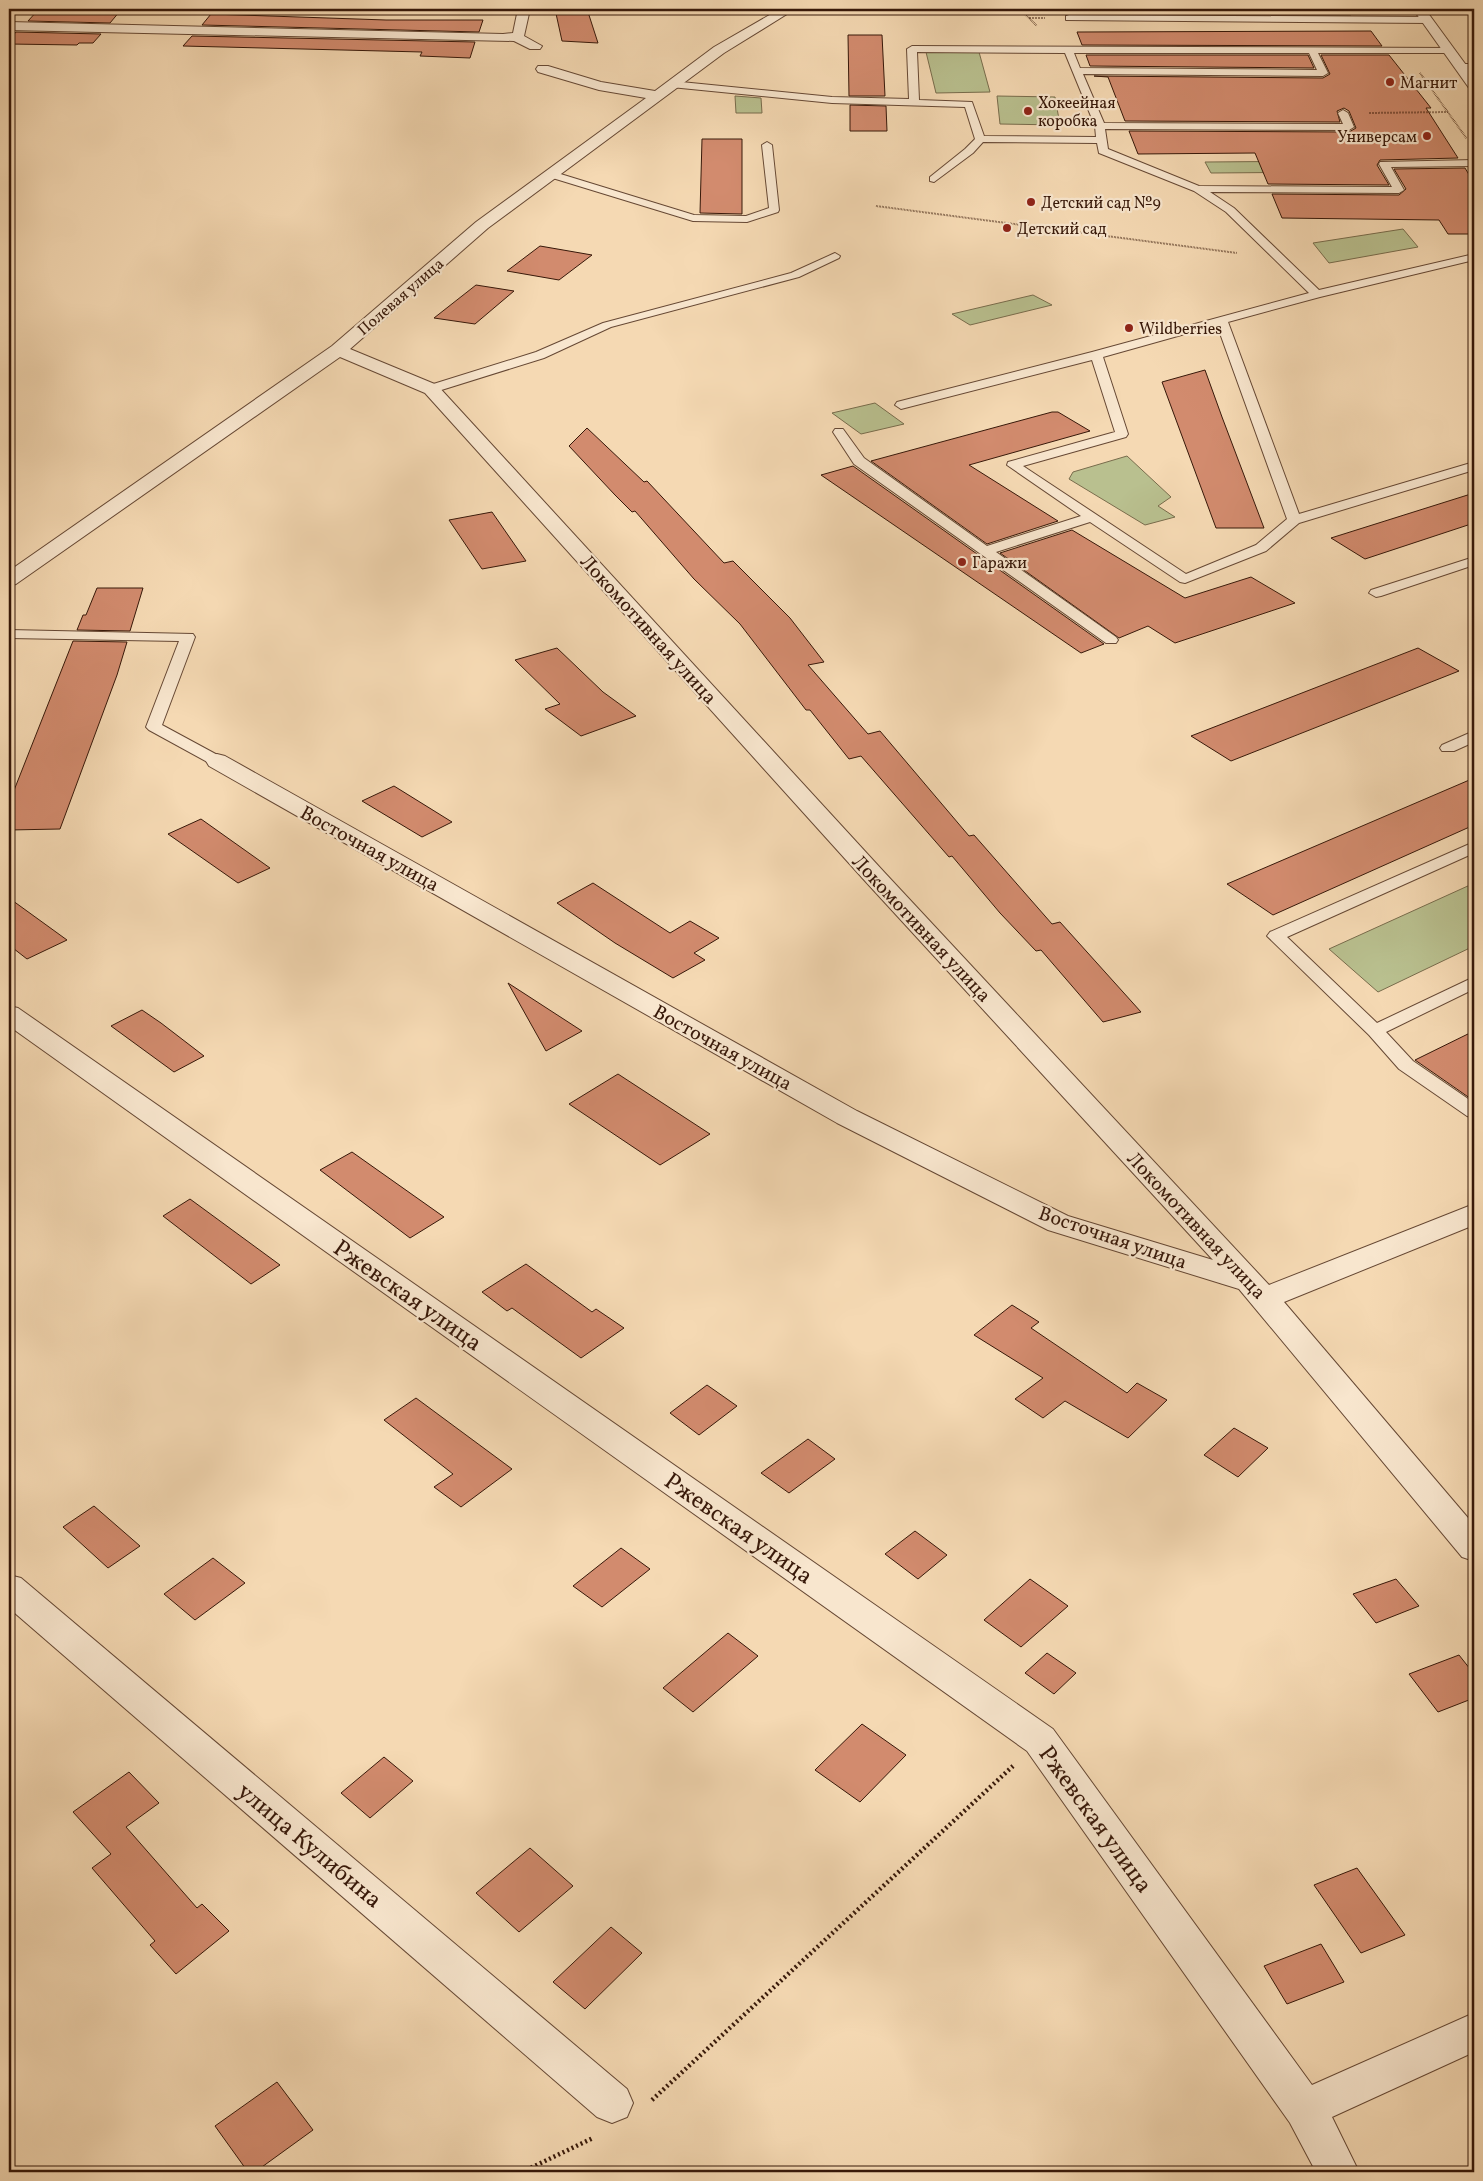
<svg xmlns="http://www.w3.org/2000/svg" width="1483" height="2181" font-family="Vollkorn,serif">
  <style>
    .green { fill: #b9c08f; stroke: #786c4c }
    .building { fill: #d28b6e; stroke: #371809 }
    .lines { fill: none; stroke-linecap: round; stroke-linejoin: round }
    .service-casing { stroke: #664834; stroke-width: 2 }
    .minor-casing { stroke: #664834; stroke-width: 2 }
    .path-far1 { stroke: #371809; stroke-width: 2; stroke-dasharray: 0.5 1; stroke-linecap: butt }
    .path { stroke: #371809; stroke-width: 4.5; stroke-dasharray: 2 3; stroke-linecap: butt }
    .service { fill: #f8e6ce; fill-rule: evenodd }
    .minor { fill: #f8e6ce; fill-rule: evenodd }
    .poi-dot { fill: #8f2418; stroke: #f8e6ce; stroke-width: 2 }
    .labels { text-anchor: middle; stroke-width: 4.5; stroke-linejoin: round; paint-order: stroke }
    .far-poi-label { font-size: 16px; fill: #371809; stroke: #f8e6ce; text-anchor: start }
    .far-street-label { font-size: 16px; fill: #371809; stroke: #f8e6ce }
    .street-label { font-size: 20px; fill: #371809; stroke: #f8e6ce }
    .near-street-label { font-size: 24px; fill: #371809; stroke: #f8e6ce }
  </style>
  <rect width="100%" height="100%" fill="#f5d9b3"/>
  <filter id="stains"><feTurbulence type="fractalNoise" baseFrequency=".004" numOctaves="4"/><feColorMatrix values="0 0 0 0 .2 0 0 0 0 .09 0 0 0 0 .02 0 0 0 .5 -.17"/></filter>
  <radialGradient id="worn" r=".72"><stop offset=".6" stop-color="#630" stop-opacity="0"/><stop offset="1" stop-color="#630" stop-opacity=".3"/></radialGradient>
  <!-- green -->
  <g class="green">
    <polygon points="1121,9 1347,9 1351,15 1124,15"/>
    <polygon points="926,52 979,52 990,92 936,93"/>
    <polygon points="735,96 761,98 762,113 736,113"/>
    <polygon points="997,96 1055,97 1060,125 1000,124"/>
    <polygon points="1336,161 1342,172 1211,173 1205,162"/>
    <polygon points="1403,229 1418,247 1329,263 1313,243"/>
    <polygon points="1033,295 1052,305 970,325 952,314"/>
    <polygon points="875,403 904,424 861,434 832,413"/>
    <polygon points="1127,456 1171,497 1158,506 1175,517 1145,525 1069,479 1073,472"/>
    <polygon points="1470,885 1474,888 1474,946 1378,992 1329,949"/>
  </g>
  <!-- building -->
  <g class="building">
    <polygon points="555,9 587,9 598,43 562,41"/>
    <polygon points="38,10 120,11 110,23 28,21"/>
    <polygon points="211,14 386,20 483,20 479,32 202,25"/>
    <polygon points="1371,31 1382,46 1082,45 1077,32"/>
    <polygon points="16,32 101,34 93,43 79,43 77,45 9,44 9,40"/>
    <polygon points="848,35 882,35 885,96 849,96"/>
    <polygon points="192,36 475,42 470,58 420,56 422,52 183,46"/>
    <polygon points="1086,55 1308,55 1314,68 1090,66"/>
    <polygon points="1321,55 1389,55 1431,108 1426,108 1458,158 1380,160 1377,165 1389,185 1268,184 1255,153 1138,154 1129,131 1349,132 1356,128 1349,111 1344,108 1337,111 1340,122 1125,121 1108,77 1094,76 1323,78 1330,74"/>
    <polygon points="850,105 886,106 887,131 850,131"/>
    <polygon points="702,139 742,139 742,214 700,213"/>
    <polygon points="1465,168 1474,183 1474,234 1448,234 1439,220 1282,218 1272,194 1399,195 1406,189 1394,169"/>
    <polygon points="540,246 592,255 559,280 507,271"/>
    <polygon points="476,285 514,291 475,324 434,318"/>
    <polygon points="1205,370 1222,417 1264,528 1216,528 1162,382"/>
    <polygon points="1052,412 1058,412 1090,431 969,465 1058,521 987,544 871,461"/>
    <polygon points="587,428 644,482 647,481 724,563 733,561 790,618 824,662 808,665 868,734 880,731 969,836 974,835 1052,924 1060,922 1141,1012 1103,1022 1041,950 1036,951 1000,913 952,856 949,857 861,756 849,759 810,710 806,710 740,624 694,579 635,511 632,512 615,495 569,446"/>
    <polygon points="853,466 1104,644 1081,653 821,475"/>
    <polygon points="1474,493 1474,523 1365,559 1331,538"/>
    <polygon points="492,512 526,561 482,569 449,520"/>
    <polygon points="1072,530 1185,598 1251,577 1295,603 1175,643 1148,626 1119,638 1000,553"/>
    <polygon points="97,588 143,588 130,631 77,630 83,615 86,615"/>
    <polygon points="73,641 127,642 117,675 60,829 9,830 9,803"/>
    <polygon points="557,648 603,692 636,716 581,736 545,709 560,704 515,660"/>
    <polygon points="1418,648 1459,671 1231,761 1191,736"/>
    <polygon points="1474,778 1474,825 1273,915 1227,884"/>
    <polygon points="394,786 452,822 422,837 362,801"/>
    <polygon points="201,819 270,868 238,883 168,834"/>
    <polygon points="593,883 670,933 690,921 719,938 694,953 705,960 673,978 615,943 557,903"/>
    <polygon points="9,898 67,940 27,959 9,945"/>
    <polygon points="508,983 582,1031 546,1051"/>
    <polygon points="142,1010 161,1023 204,1056 174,1072 111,1026"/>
    <polygon points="1474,1031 1474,1101 1415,1060"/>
    <polygon points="618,1074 710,1134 660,1165 569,1104"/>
    <polygon points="352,1152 444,1217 410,1238 320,1170"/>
    <polygon points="190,1199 280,1265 251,1284 163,1216"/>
    <polygon points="526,1264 592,1312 596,1309 624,1328 581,1358 512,1308 507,1311 482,1292"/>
    <polygon points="1012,1305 1039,1322 1031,1328 1127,1393 1137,1383 1167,1400 1128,1438 1065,1401 1043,1418 1015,1399 1043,1378 974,1335"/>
    <polygon points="707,1385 737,1406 699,1435 670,1413"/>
    <polygon points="416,1398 512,1469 461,1507 434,1487 453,1474 384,1420"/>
    <polygon points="1234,1428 1268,1448 1238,1477 1204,1455"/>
    <polygon points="808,1439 835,1459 789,1493 761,1473"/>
    <polygon points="94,1506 140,1546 108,1568 63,1527"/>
    <polygon points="915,1531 947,1555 918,1579 885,1554"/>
    <polygon points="621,1548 650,1569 602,1607 573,1586"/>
    <polygon points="213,1558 245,1583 195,1620 164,1594"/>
    <polygon points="1030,1579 1068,1606 1021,1647 984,1620"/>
    <polygon points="1396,1579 1419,1606 1376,1623 1353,1594"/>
    <polygon points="728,1633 758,1656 693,1712 663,1688"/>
    <polygon points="1047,1653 1076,1673 1054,1694 1025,1673"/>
    <polygon points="1459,1655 1474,1674 1474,1698 1438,1712 1409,1674"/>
    <polygon points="862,1724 906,1755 860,1802 815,1770"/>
    <polygon points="384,1757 413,1781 370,1818 341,1793"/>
    <polygon points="129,1772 159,1803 126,1827 197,1908 202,1904 229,1931 176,1974 150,1945 155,1941 92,1868 111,1854 73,1812"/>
    <polygon points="530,1848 573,1886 519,1932 476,1893"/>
    <polygon points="1357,1868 1405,1935 1361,1953 1314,1885"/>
    <polygon points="611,1927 642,1953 585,2009 553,1982"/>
    <polygon points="1321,1944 1344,1982 1287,2004 1264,1966"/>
    <polygon points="277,2082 313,2130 255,2172 248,2172 215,2126"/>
  </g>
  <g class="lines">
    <!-- service casing -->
    <g class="service-casing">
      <g id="service">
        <polygon points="1069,15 1428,17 1432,20 1428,23 1066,20 1066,16"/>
        <path d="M 912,46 L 1452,48 L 1452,52 L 1449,53 L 1318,53 L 1328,73 L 1323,76 L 1083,74 L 1104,123 L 1343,124 L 1338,113 L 1343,110 L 1348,113 L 1354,127 L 1349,130 L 1105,129 L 1108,149 L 1199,186 L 1392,187 L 1379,164 L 1380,162 L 1474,160 L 1474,166 L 1391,167 L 1404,190 L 1399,193 L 1210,192 L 1234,208 L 1319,290 L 1474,254 L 1474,260 L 1320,297 L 1228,322 L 1299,514 L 1474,462 L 1474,470 L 1299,523 L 1266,551 L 1185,583 L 1180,582 L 1090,522 L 996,552 L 1116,637 L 1118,640 L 1116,643 L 1106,643 L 854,464 L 833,432 L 835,429 L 843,429 L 864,458 L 987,546 L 1081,516 L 1007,465 L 1008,462 L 1115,432 L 1092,360 L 901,409 L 895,405 L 897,402 L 1092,352 L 1309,293 L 1226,212 L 1194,191 L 1099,153 L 1097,143 L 983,142 L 973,153 L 934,182 L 930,181 L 930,177 L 965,149 L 975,139 L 965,107 L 832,103 L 671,87 L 666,84 L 671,81 L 832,97 L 909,99 L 907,49 ZM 917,52 L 1065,53 L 1095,126 L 1096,137 L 984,136 L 972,102 L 919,100 ZM 1074,53 L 1309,53 L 1317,70 L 1080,68 ZM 1217,325 L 1287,519 L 1256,545 L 1186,574 L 1023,466 L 1126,437 L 1128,434 L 1103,357 Z"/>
        <polygon points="1462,64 1474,64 1474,70 1459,69 1459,65"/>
        <polygon points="767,142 772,145 779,210 778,212 747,222 693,221 546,176 545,174 546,172 554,172 694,215 746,216 769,208 762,145"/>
        <polygon points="835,253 840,256 839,258 799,277 611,327 544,358 435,392 431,393 425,389 427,386 536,352 603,323 791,273"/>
        <polygon points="1474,557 1474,565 1381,596 1376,597 1369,593 1371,590"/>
        <polygon points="9,630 193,634 195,637 162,725 223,758 225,761 223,764 211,764 149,730 146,727 179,641 9,638"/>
        <polygon points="1474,731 1474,742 1454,751 1442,751 1440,748 1442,745"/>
        <polygon points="1474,842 1474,853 1287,937 1377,1023 1474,977 1474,989 1386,1032 1413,1061 1474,1103 1474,1118 1467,1116 1399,1069 1369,1035 1267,936 1270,932"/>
      </g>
    </g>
    <!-- minor casing -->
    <g class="minor-casing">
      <g id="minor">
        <polygon points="518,9 530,9 524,36 542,46 540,49 530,49 514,41 9,30 9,22 503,34 513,33"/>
        <polygon points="780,9 795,9 724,53 488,228 350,349 437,385 884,872 1269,1285 1474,1204 1474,1225 1284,1302 1474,1525 1474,1561 1462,1557 1239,1289 1048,1230 837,1123 209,766 206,761 209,756 217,754 225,756 857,1111 1068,1216 1213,1260 866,882 425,393 340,357 16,584 9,586 9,571 332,346 476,222 646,98 599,90 538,72 536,69 538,66 548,66 601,82 655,91 714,47"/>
        <polygon points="1413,9 1425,9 1474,76 1474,89 1469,88"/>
        <polygon points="9,1006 18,1008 1053,1729 1312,2085 1474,2013 1474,2052 1332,2117 1359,2172 1316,2172 1290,2123 1027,1751 9,1026"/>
        <polygon points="9,1575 21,1578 627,2089 633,2103 627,2117 612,2123 597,2117 9,1608"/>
      </g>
    </g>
    <!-- path-far1 -->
    <g class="path-far1">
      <polyline points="1020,9 1037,26"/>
      <polyline points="1029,18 1045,18"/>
      <polyline points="1420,73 1467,139"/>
      <polyline points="1369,113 1448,112"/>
      <polyline points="876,206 1237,253"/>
    </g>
    <!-- path -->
    <g class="path">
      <polyline points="652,2100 1013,1766"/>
      <polyline points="522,2172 593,2138"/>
    </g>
    <!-- service -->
    <use href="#service" class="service"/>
    <!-- minor -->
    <use href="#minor" class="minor"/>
  </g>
  <!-- markers -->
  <g class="poi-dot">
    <circle cx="1390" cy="82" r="5"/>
    <circle cx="1028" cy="111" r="5"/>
    <circle cx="1427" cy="136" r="5"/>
    <circle cx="1031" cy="202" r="5"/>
    <circle cx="1007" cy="228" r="5"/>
    <circle cx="1129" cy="328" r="5"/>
    <circle cx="962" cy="562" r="5"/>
  </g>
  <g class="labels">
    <!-- far-poi labels -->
    <g class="far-poi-label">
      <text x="1400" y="88">Магнит</text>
      <text x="1038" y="108">Хокеейная<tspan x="1038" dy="18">коробка</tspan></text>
      <text x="1417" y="142" text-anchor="end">Универсам</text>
      <text x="1041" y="208">Детский сад №9</text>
      <text x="1017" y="234">Детский сад</text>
      <text x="1139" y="334">Wildberries</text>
      <text x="972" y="568">Гаражи</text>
    </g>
    <!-- far-street labels -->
    <g class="far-street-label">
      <text transform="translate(400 296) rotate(-41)" y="6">Полевая улица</text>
    </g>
    <!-- street labels -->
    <g class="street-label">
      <text transform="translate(649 629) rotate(48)" y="7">Локомотивная улица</text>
      <text transform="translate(370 848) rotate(29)" y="7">Восточная улица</text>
      <text transform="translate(922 928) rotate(47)" y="7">Локомотивная улица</text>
      <text transform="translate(723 1047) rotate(29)" y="7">Восточная улица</text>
      <text transform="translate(1197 1225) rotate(47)" y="7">Локомотивная улица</text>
      <text transform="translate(1113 1237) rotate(19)" y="7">Восточная улица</text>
    </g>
    <!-- near-street labels -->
    <g class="near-street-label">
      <text transform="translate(408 1295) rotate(35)" y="8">Ржевская улица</text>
      <text transform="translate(739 1528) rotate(35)" y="8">Ржевская улица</text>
      <text transform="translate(1096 1819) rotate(54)" y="8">Ржевская улица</text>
      <text transform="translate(310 1845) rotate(40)" y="8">улица Кулибина</text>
    </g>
  </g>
  <!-- margin -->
  <rect width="1483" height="2181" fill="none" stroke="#f5d9b3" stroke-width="30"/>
  <rect x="10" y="10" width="1463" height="2161" fill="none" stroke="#371809" stroke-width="2.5"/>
  <rect x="15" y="15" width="1453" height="2151" fill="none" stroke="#371809"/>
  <rect width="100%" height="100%" filter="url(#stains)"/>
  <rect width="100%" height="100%" fill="url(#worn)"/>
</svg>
